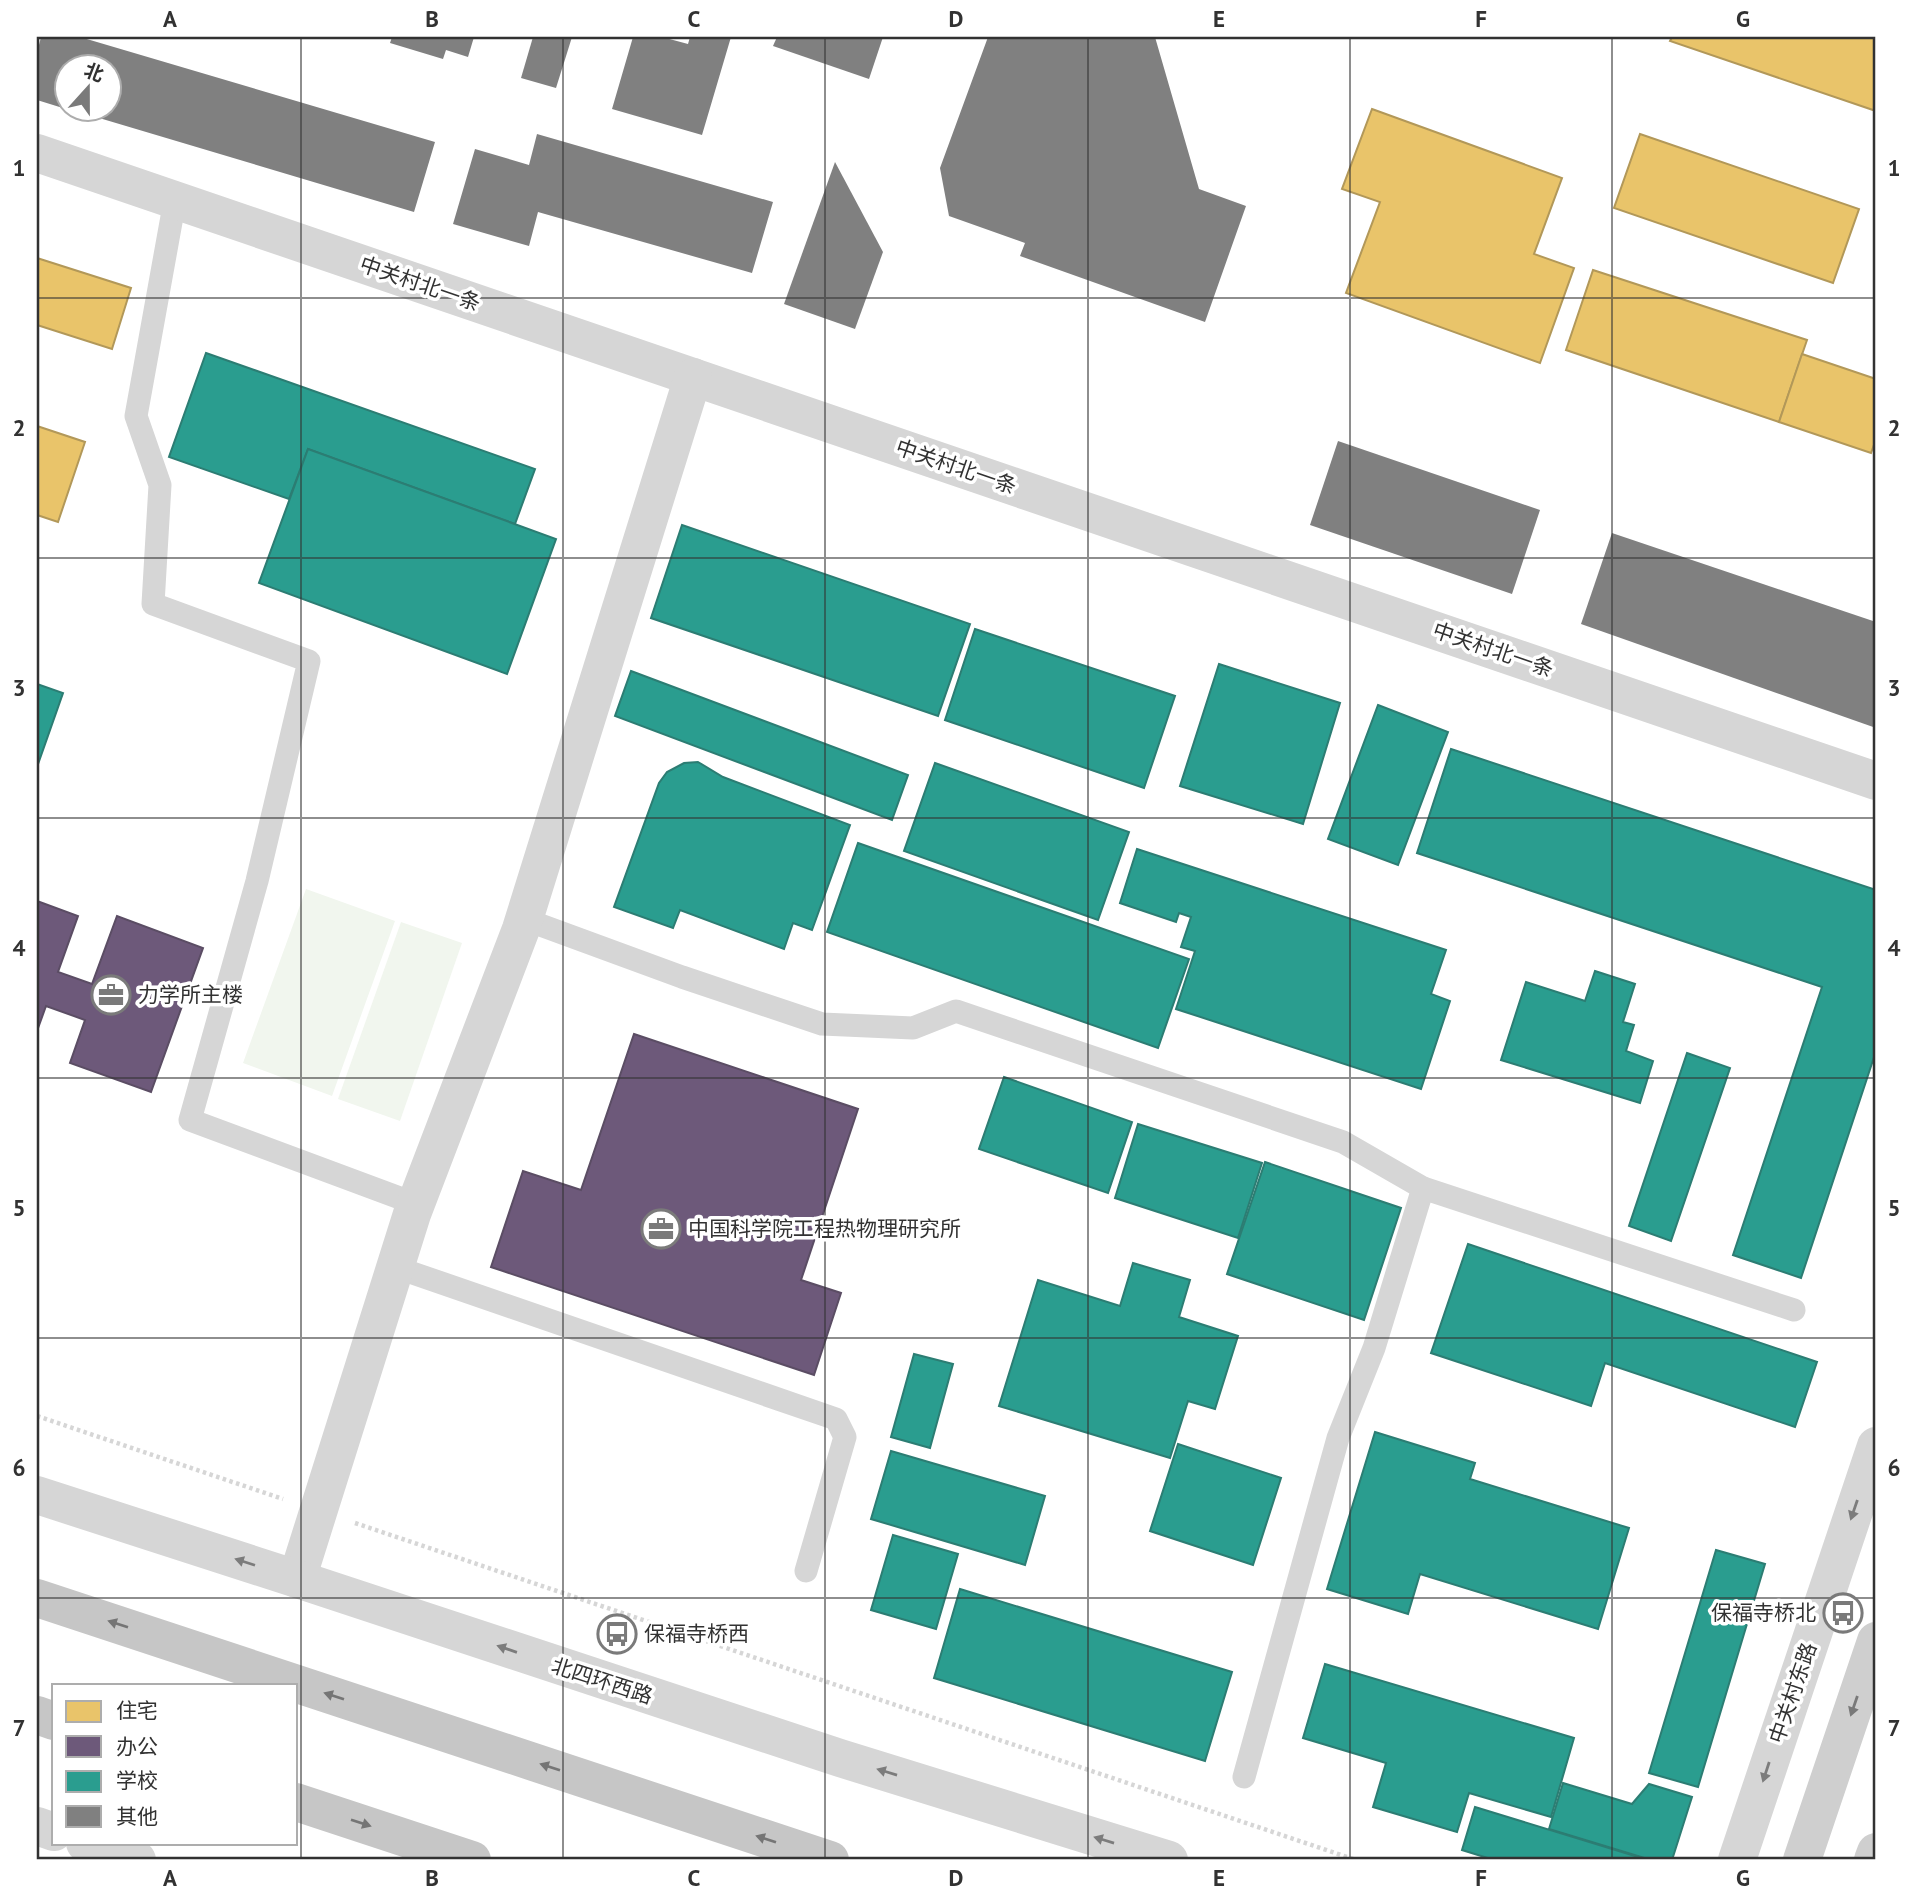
<svg xmlns="http://www.w3.org/2000/svg" width="1913" height="1897" font-family="'PT Sans','Noto Sans SC',sans-serif">
  <style>
    .green { fill: #f1f6ee }
    .homes { fill: #e9c46a; stroke: #b29859; stroke-width: 2 }
    .offices { fill: #6d597a; stroke: #5b4d64; stroke-width: 2 }
    .schools { fill: #2a9d8f; stroke: #2c7d73; stroke-width: 2 }
    .building { fill: #808080 }
    .lines { fill: none; stroke-linecap: round; stroke-linejoin: round }
    .path { stroke: #d6d6d6; stroke-width: 4.5; stroke-dasharray: 3.5 3.5; stroke-linecap: butt }
    .service { stroke: #d6d6d6; stroke-width: 23 }
    .minor { stroke: #d6d6d6; stroke-width: 38 }
    .tertiary { stroke: #d6d6d6; stroke-width: 38 }
    .secondary { stroke: #cfcfcf; stroke-width: 38 }
    .trunk { stroke: #c6c6c6; stroke-width: 38 }
    .oneway { fill: #7c7c7c }
    .oneway2 { fill: #757575 }
    .oneway3 { fill: #797979 }
    .grid { fill: none; stroke: #323232; stroke-width: 2; stroke-opacity: 0.55 }
    .labels { text-anchor: middle; stroke-width: 7; stroke-linejoin: round; paint-order: stroke }
    .street-label { font-size: 21px; fill: #323232; stroke: #fff }
    .poi-label { font-size: 21px; fill: #323232; stroke: #fff; text-anchor: start }
    .neatline { fill: none; stroke: #323232; stroke-width: 2.5 }
    .grid-label { font-size: 23px; text-anchor: middle; font-weight: bold; fill: #323232 }
  </style>
  <rect width="100%" height="100%" fill="#fff"/>
  <!-- green -->
  <g class="green">
    <polygon points="306,889 395,921 332,1096 243,1063"/>
    <polygon points="401,922 462,943 400,1121 338,1099"/>
  </g>
  <!-- homes -->
  <g class="homes">
    <polygon points="1672,37 1876,37 1876,111 1670,41"/>
    <polygon points="1372,109 1562,178 1534,254 1574,268 1540,363 1346,293 1380,202 1342,189"/>
    <polygon points="1640,134 1859,209 1833,283 1614,208"/>
    <polygon points="37,258 131,288 112,349 37,325"/>
    <polygon points="1593,270 1807,340 1779,422 1566,350"/>
    <polygon points="1802,354 1876,379 1876,439 1871,453 1779,422"/>
    <polygon points="37,426 85,442 58,522 37,515"/>
  </g>
  <!-- offices -->
  <g class="offices">
    <polygon points="37,901 78,916 58,972 92,984 117,916 203,948 151,1092 70,1063 85,1020 46,1006 37,1031"/>
    <polygon points="634,1034 858,1109 801,1280 841,1293 814,1375 491,1267 523,1171 581,1190"/>
  </g>
  <!-- schools -->
  <g class="schools">
    <polygon points="206,353 535,469 515,524 308,449 289,499 169,457"/>
    <polygon points="308,449 556,539 507,674 259,583"/>
    <polygon points="682,525 970,624 938,716 651,618"/>
    <polygon points="975,629 1175,696 1144,788 945,720"/>
    <polygon points="1219,664 1340,703 1303,824 1180,786"/>
    <polygon points="631,671 908,775 892,820 615,716"/>
    <polygon points="37,684 63,693 37,767"/>
    <polygon points="1378,705 1448,732 1398,865 1328,839"/>
    <polygon points="1451,749 1876,890 1876,1051 1801,1278 1733,1255 1822,987 1417,853"/>
    <polygon points="698,762 723,777 850,825 812,930 793,923 784,949 680,910 673,928 614,907 659,783 667,772 684,763"/>
    <polygon points="935,763 1129,832 1098,920 904,851"/>
    <polygon points="858,843 1189,959 1158,1048 827,932"/>
    <polygon points="1137,849 1446,950 1431,994 1450,1001 1421,1089 1176,1009 1195,951 1181,947 1191,917 1179,913 1176,922 1120,903"/>
    <polygon points="1595,971 1635,984 1623,1022 1634,1025 1626,1051 1653,1061 1640,1103 1501,1060 1526,982 1585,1001"/>
    <polygon points="1687,1053 1730,1068 1671,1241 1629,1226"/>
    <polygon points="1004,1077 1132,1122 1108,1193 979,1149"/>
    <polygon points="1138,1124 1262,1163 1238,1238 1115,1198"/>
    <polygon points="1265,1162 1401,1208 1364,1320 1227,1274"/>
    <polygon points="1468,1244 1817,1362 1795,1427 1605,1363 1591,1406 1431,1353"/>
    <polygon points="1133,1263 1190,1280 1179,1317 1238,1336 1215,1409 1188,1401 1170,1458 999,1406 1038,1280 1120,1306"/>
    <polygon points="914,1354 953,1364 930,1448 891,1437"/>
    <polygon points="1375,1432 1475,1463 1470,1479 1629,1528 1598,1629 1420,1574 1408,1614 1327,1589"/>
    <polygon points="1178,1444 1281,1478 1253,1565 1150,1531"/>
    <polygon points="891,1451 1045,1496 1025,1565 871,1519"/>
    <polygon points="893,1535 958,1554 936,1629 871,1610"/>
    <polygon points="1716,1550 1765,1564 1698,1787 1649,1773"/>
    <polygon points="960,1589 1232,1672 1205,1761 934,1678"/>
    <polygon points="1325,1664 1574,1738 1551,1817 1469,1793 1457,1832 1373,1807 1386,1763 1303,1738"/>
    <polygon points="1563,1783 1632,1804 1649,1784 1692,1797 1672,1860 1651,1860 1549,1829"/>
    <polygon points="1475,1807 1648,1860 1494,1860 1462,1850"/>
  </g>
  <!-- building -->
  <g class="building">
    <polygon points="41,37 80,37 435,142 414,212 69,109 108,108 108,66 66,66 66,109 37,100 37,53"/>
    <polygon points="392,37 474,37 468,57 446,50 443,59 390,43"/>
    <polygon points="533,37 572,37 556,88 521,78"/>
    <polygon points="633,37 662,37 688,44 690,37 731,37 702,135 612,109"/>
    <polygon points="777,37 883,37 869,79 773,46"/>
    <polygon points="988,37 1155,37 1199,189 1246,206 1205,322 1020,256 1025,243 949,216 940,168"/>
    <polygon points="537,134 773,202 752,273 538,212 529,246 453,224 475,149 529,165"/>
    <polygon points="835,162 883,252 855,329 784,304"/>
    <polygon points="1338,441 1540,510 1512,594 1310,525"/>
    <polygon points="1612,533 1876,622 1876,728 1581,624"/>
  </g>
  <g class="lines">
    <!-- path -->
    <g class="path">
      <polyline points="37,1416 283,1499"/>
      <polyline points="355,1523 1356,1860"/>
    </g>
    <!-- service -->
    <g class="service">
      <polyline points="175,200 136,416 160,485 153,604 309,661 257,881 190,1120 416,1204"/>
      <polyline points="524,919 682,977 822,1024 913,1028 956,1011 1343,1142 1423,1188"/>
      <polyline points="395,1267 836,1419 845,1437 806,1571"/>
      <polyline points="1244,1777 1338,1438 1374,1348 1423,1188 1794,1310"/>
    </g>
    <!-- minor -->
    <g class="minor">
      <polyline points="37,153 1876,781"/>
      <polyline points="297,1579 412,1214 521,929 693,377"/>
    </g>
    <!-- tertiary -->
    <g class="tertiary">
      <polyline points="37,1495 297,1579 840,1758 1169,1860"/>
      <polyline points="37,1826 54,1832"/>
      <polyline points="85,1843 137,1860"/>
      <polyline points="1737,1860 1876,1446"/>
    </g>
    <!-- secondary -->
    <g class="secondary">
      <polyline points="1802,1860 1876,1641"/>
      <polyline points="1873,1860 1876,1852"/>
    </g>
    <!-- trunk -->
    <g class="trunk">
      <polyline points="37,1598 830,1860"/>
      <polyline points="37,1715 54,1721"/>
      <polyline points="296,1802 472,1860"/>
    </g>
  </g>
  <!-- one-way arrows -->
  <defs><path id="oneway-solid" d="M-6-.8H1V-3.2L6.5 0L1 3.2V.8H-6Z" transform="scale(1.75)"/></defs>
  <g class="oneway">
    <use href="#oneway-solid" transform="translate(1854 1510) rotate(109)"/>
    <use href="#oneway-solid" transform="translate(245 1562) rotate(-162)"/>
    <use href="#oneway-solid" transform="translate(507 1649) rotate(-161)"/>
    <use href="#oneway-solid" transform="translate(887 1772) rotate(-163)"/>
    <use href="#oneway-solid" transform="translate(1766 1772) rotate(108)"/>
    <use href="#oneway-solid" transform="translate(1104 1840) rotate(-163)"/>
  </g>
  <g class="oneway2">
    <use href="#oneway-solid" transform="translate(118 1624) rotate(-162)"/>
    <use href="#oneway-solid" transform="translate(334 1696) rotate(-162)"/>
    <use href="#oneway-solid" transform="translate(550 1767) rotate(-162)"/>
    <use href="#oneway-solid" transform="translate(361 1823) rotate(18)"/>
    <use href="#oneway-solid" transform="translate(766 1839) rotate(-162)"/>
  </g>
  <use class="oneway3" href="#oneway-solid" transform="translate(1854 1706) rotate(109)"/>
  <!-- grid -->
  <path class="grid" d="M 301,37 L 301,1860M 563,37 L 563,1860M 825,37 L 825,1860M 1088,37 L 1088,1860M 1350,37 L 1350,1860M 1612,37 L 1612,1860M 37,298 L 1876,298M 37,558 L 1876,558M 37,818 L 1876,818M 37,1078 L 1876,1078M 37,1338 L 1876,1338M 37,1598 L 1876,1598"/>
  <!-- icons -->
  <defs>
    <g id="office-ring" transform="scale(2.0125)"><circle r="9.5" fill="#fff" stroke="#7a7a7a" stroke-width="1.5"/><path d="M-6-3h4V-5.5h4V-3h4V5H-6ZM-1-4.5V-3h2v-1.5ZM-6 0V1H6V0Z" fill="#7a7a7a"/></g>
    <g id="bus-ring" transform="scale(2.0125)"><circle r="9.5" fill="#fff" stroke="#7a7a7a" stroke-width="1.5"/><path d="M-5-6H5V4H4V6H2V4H-2V6H-4V4H-5ZM-3.5-4V0h7V-4ZM-3.5 1.2v1.5H-2V1.2ZM2 1.2v1.5H3.5V1.2Z" fill="#7a7a7a"/></g>
  </defs>
  <g fill-rule="evenodd">
    <use href="#office-ring" x="111" y="995"/>
    <use href="#office-ring" x="661" y="1229"/>
    <use href="#bus-ring" x="1843" y="1613"/>
    <use href="#bus-ring" x="617" y="1634"/>
  </g>
  <g class="labels">
    <!-- street labels -->
    <g class="street-label">
      <text transform="translate(420 284) rotate(19)" y="7">中关村北一条</text>
      <text transform="translate(956 467) rotate(19)" y="7">中关村北一条</text>
      <text transform="translate(1493 650) rotate(19)" y="7">中关村北一条</text>
      <text transform="translate(602 1681) rotate(18)" y="7">北四环西路</text>
      <text transform="translate(1793 1693) rotate(-71)" y="7">中关村东路</text>
    </g>
    <!-- poi labels -->
    <g class="poi-label">
      <text x="138" y="1002">力学所主楼</text>
      <text x="688" y="1236">中国科学院工程热物理研究所</text>
      <text x="1816" y="1620" text-anchor="end">保福寺桥北</text>
      <text x="644" y="1641">保福寺桥西</text>
    </g>
  </g>
  <!-- border -->
  <rect width="1913" height="1897" fill="none" stroke="#ffffff" stroke-width="77"/>
  <!-- legend -->
  <rect x="52" y="1684" width="245" height="161" fill="#ffffff" stroke="#adadad" stroke-width="2"/>
  <rect x="66" y="1701" width="35" height="21" fill="#e9c46a" stroke="#adadad" stroke-width="2"/>
  <text x="116" y="1718" font-size="21" fill="#323232">住宅</text>
  <rect x="66" y="1736" width="35" height="21" fill="#6d597a" stroke="#adadad" stroke-width="2"/>
  <text x="116" y="1754" font-size="21" fill="#323232">办公</text>
  <rect x="66" y="1771" width="35" height="21" fill="#2a9d8f" stroke="#adadad" stroke-width="2"/>
  <text x="116" y="1788" font-size="21" fill="#323232">学校</text>
  <rect x="66" y="1806" width="35" height="21" fill="#808080" stroke="#adadad" stroke-width="2"/>
  <text x="116" y="1824" font-size="21" fill="#323232">其他</text>
  <!-- north arrow -->
  <g transform="translate(88 88) rotate(21)"><circle r="33" fill="#ffffff" stroke="#adadad" stroke-width="2"/>
  <path d="M0-5L12 26L0 18L-12 26Z" fill="#7a7a7a"/>
  <text y="-10" font-size="19" font-weight="bold" text-anchor="middle" fill="#323232">北</text>
  </g>
  <rect x="38" y="38" width="1836" height="1820" class="neatline"/>
  <g class="grid-label">
    <text x="170" y="27">A</text>
    <text x="432" y="27">B</text>
    <text x="694" y="27">C</text>
    <text x="956" y="27">D</text>
    <text x="1219" y="27">E</text>
    <text x="1481" y="27">F</text>
    <text x="1743" y="27">G</text>
    <text x="19" y="176">1</text>
    <text x="1894" y="176">1</text>
    <text x="19" y="436">2</text>
    <text x="1894" y="436">2</text>
    <text x="19" y="696">3</text>
    <text x="1894" y="696">3</text>
    <text x="19" y="956">4</text>
    <text x="1894" y="956">4</text>
    <text x="19" y="1216">5</text>
    <text x="1894" y="1216">5</text>
    <text x="19" y="1476">6</text>
    <text x="1894" y="1476">6</text>
    <text x="19" y="1736">7</text>
    <text x="1894" y="1736">7</text>
    <text x="170" y="1886">A</text>
    <text x="432" y="1886">B</text>
    <text x="694" y="1886">C</text>
    <text x="956" y="1886">D</text>
    <text x="1219" y="1886">E</text>
    <text x="1481" y="1886">F</text>
    <text x="1743" y="1886">G</text>
  </g>
</svg>
